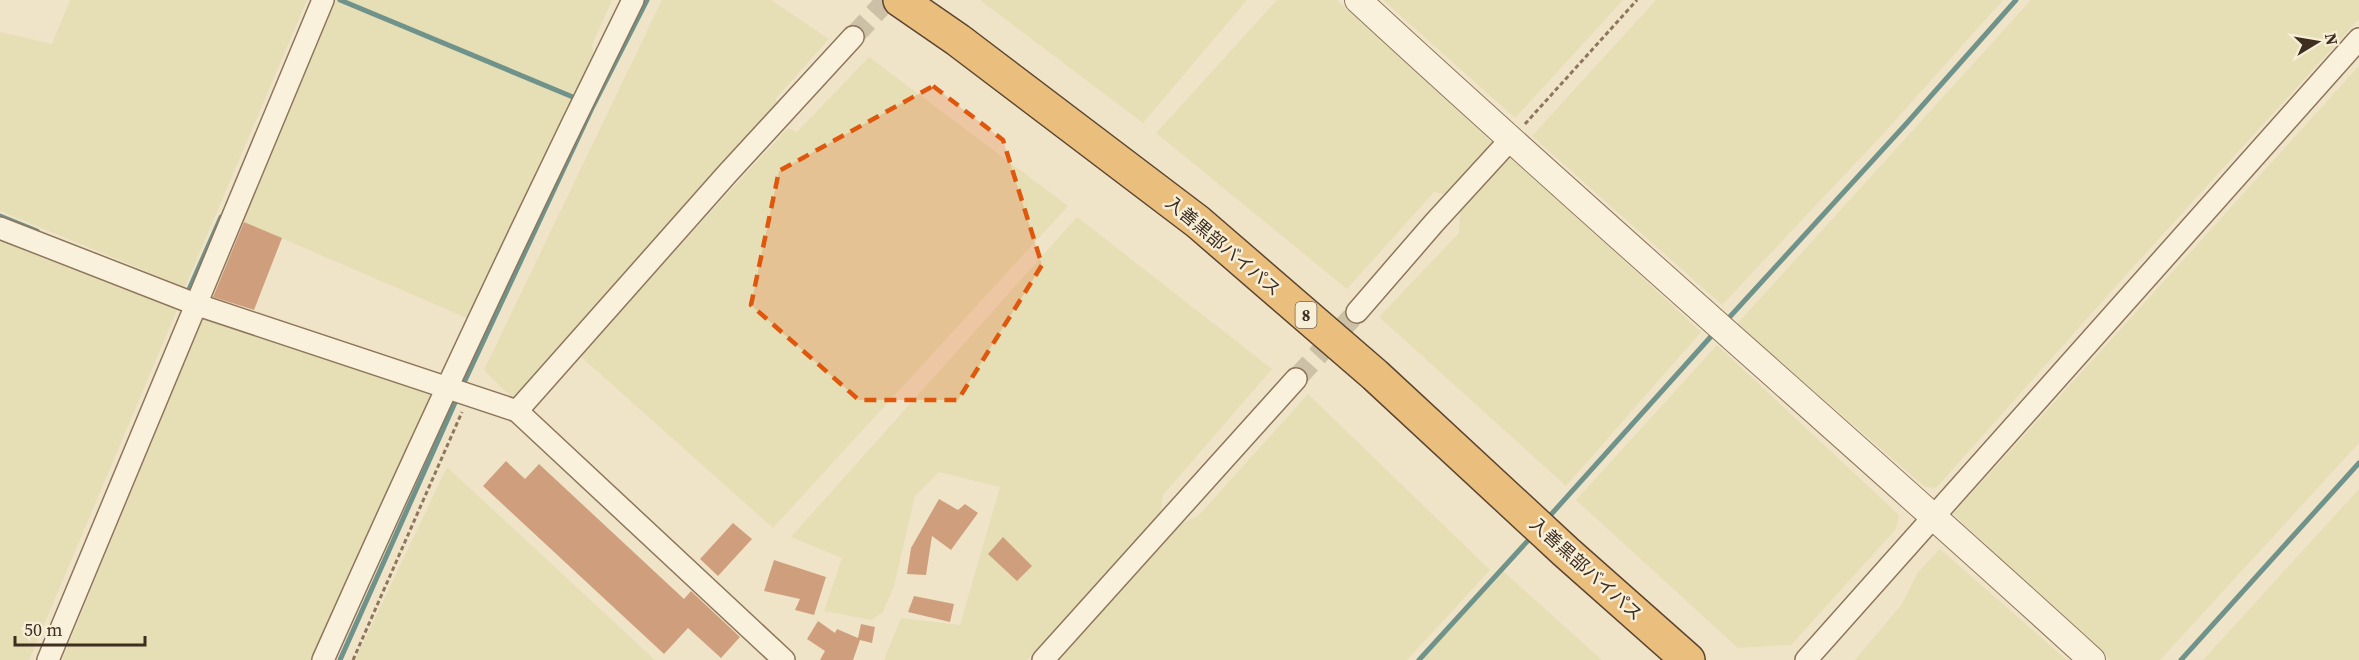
<svg xmlns="http://www.w3.org/2000/svg" width="2359" height="660" font-family="'Source Serif 4','Noto Sans JP',serif">
  <style>
    .farmland { fill: #e6deb5 }
    .lines { fill: none; stroke-linecap: round; stroke-linejoin: round }
    .stream { stroke: #6f938a; stroke-width: 5 }
    .building { fill: #cf9f7d }
    .minor-tunnel { stroke: #ccc0a6; stroke-width: 21; stroke-dasharray: 21 10; stroke-linecap: butt }
    .minor-casing { stroke: #8d765c; stroke-width: 24 }
    .tertiary-casing { stroke: #8d765c; stroke-width: 28 }
    .trunk-casing { stroke: #5b4430; stroke-width: 36 }
    .path { stroke: #8d765c; stroke-width: 3; stroke-dasharray: 4.5 3; stroke-linecap: butt }
    .minor { stroke: #faf1dc; stroke-width: 21 }
    .tertiary { stroke: #faf1dc; stroke-width: 26 }
    .trunk { stroke: #eabe7c; stroke-width: 33 }
    .marked { fill: #df570d; fill-opacity: 0.2; stroke: #df570d; stroke-width: 4.5; stroke-dasharray: 12 8; stroke-linejoin: round }
    .labels { text-anchor: middle; stroke-width: 5; stroke-linejoin: round; paint-order: stroke }
    .shield { fill: #f7eed8; stroke: #756857; stroke-width: 1.5 }
    .shield-label { font-size: 16px; font-weight: bold; fill: #3d2e20 }
    .street-label { font-size: 18px; fill: #3d2e20; stroke: #f7eed8 }
  </style>
  <rect width="100%" height="100%" fill="#f0e4c8"/>
  <!-- farmland -->
  <g class="farmland">
    <polygon points="70,0 307,0 185,287 0,211 0,32 52,44"/>
    <polygon points="332,0 612,0 592,45 594,57 469,319 242,221"/>
    <polygon points="662,0 771,0 829,39 776,98 777,109 514,400 484,370"/>
    <polygon points="980,0 1247,0 1143,123"/>
    <polygon points="1277,0 1337,0 1493,143 1446,195 1434,192 1347,289 1156,133"/>
    <polygon points="1383,0 1623,0 1515,118"/>
    <polygon points="1656,0 2003,0 1882,135 1722,305 1532,136"/>
    <polygon points="2031,0 2359,0 2359,19 2134,266 1936,488 1925,487 1737,324"/>
    <polygon points="869,57 1068,206 773,528 579,355 788,128 797,132"/>
    <polygon points="2359,66 2359,443 2160,660 2110,660 1953,514"/>
    <polygon points="1511,156 1701,332 1566,486 1379,317 1459,233 1460,210"/>
    <polygon points="1077,217 1272,369 1163,495 1161,512 1027,660 884,660 901,618 960,625 1000,487 939,472 915,496 894,586 883,612 872,620 824,611 842,558 791,537"/>
    <polygon points="0,241 177,310 29,660 0,660"/>
    <polygon points="203,318 437,397 319,660 62,660"/>
    <polygon points="1717,345 1899,515 1896,529 1791,645 1738,648 1576,500"/>
    <polygon points="1308,394 1490,570 1407,660 1054,660 1180,524 1198,516"/>
    <polygon points="447,467 655,660 355,660"/>
    <polygon points="2359,489 2359,660 2203,660"/>
    <polygon points="1940,549 2067,660 1855,660 1902,604 1918,572"/>
    <polygon points="1503,571 1602,660 1422,660"/>
  </g>
  <g class="lines">
    <!-- stream -->
    <g class="stream">
      <polyline points="340,0 580,100"/>
      <polyline points="0,216 37,231"/>
      <polyline points="184,293 187,294 221,217"/>
      <polyline points="1726,321 1906,124 2016,0"/>
      <polyline points="462,387 593,106 647,0"/>
      <polyline points="1547,519 1715,332"/>
      <polyline points="340,660 458,396"/>
      <polyline points="1419,660 1533,535"/>
      <polyline points="2181,660 2359,463"/>
    </g>
  </g>
  <!-- building -->
  <g class="building">
    <polygon points="244,222 282,238 254,310 213,297"/>
    <polygon points="506,461 525,479 539,464 684,599 691,591 740,637 721,658 688,628 664,654 483,486"/>
    <polygon points="939,499 958,510 965,504 978,513 951,550 932,536 926,575 907,574 911,548"/>
    <polygon points="733,523 752,539 718,576 700,559"/>
    <polygon points="1003,537 1032,566 1017,581 988,554"/>
    <polygon points="774,560 826,577 814,615 795,610 800,599 764,591"/>
    <polygon points="914,596 954,604 950,622 908,612"/>
    <polygon points="818,621 835,633 837,629 858,638 861,624 875,627 872,643 860,640 853,660 820,660 825,651 807,639"/>
  </g>
  <g class="lines">
    <!-- minor-tunnel -->
    <g class="minor-tunnel">
      <polyline points="853,37 887,0"/>
      <polyline points="1296,379 1357,312"/>
    </g>
    <!-- minor casing -->
    <g class="minor-casing">
      <g id="minor">
        <polyline points="0,228 195,304 517,411 784,660"/>
        <polyline points="1357,312 1434,223 1510,140"/>
        <polyline points="517,411 727,174 853,37"/>
        <polyline points="48,660 323,0"/>
        <path d="M 323,660 C 422,438 525,218 633,0"/>
        <polyline points="1043,660 1296,379"/>
        <polyline points="1806,660 2359,39"/>
      </g>
    </g>
    <!-- tertiary casing -->
    <g class="tertiary-casing">
      <path id="tertiary" d="M 1358,0 C 1600,224 1849,438 2092,660"/>
    </g>
    <!-- trunk casing -->
    <g class="trunk-casing">
      <polyline id="trunk" points="900,0 958,40 1198,222 1375,375 1566,552 1688,660"/>
    </g>
    <!-- path -->
    <g class="path">
      <polyline points="1525,124 1637,0"/>
      <polyline points="353,660 462,412"/>
    </g>
    <!-- minor -->
    <use href="#minor" class="minor"/>
    <!-- tertiary -->
    <use href="#tertiary" class="tertiary"/>
    <!-- trunk -->
    <use href="#trunk" class="trunk"/>
  </g>
  <!-- marked area -->
  <path class="marked" d="M 933,86 L 1003,140 L 1042,265 L 958,400 L 859,400 L 751,305 L 779,171 Z"/>
  <g class="labels">
    <!-- shield labels -->
    <rect class="shield" x="1295.5" y="302" width="21" height="26" rx="4.5"/>
    <g class="shield-label">
      <text x="1306" y="321">8</text>
    </g>
    <!-- street labels -->
    <g class="street-label">
      <text transform="translate(1223 246) rotate(40)" y="6">入善黒部バイパス</text>
      <text transform="translate(1586 569) rotate(42)" y="6">入善黒部バイパス</text>
    </g>
  </g>
  <!-- north arrow -->
  <g transform="translate(2317 42) rotate(79)" stroke="#f7eed8" stroke-width="4.5" paint-order="stroke">
  <path d="M0-4.5L10 22L0 15L-10 22Z" fill="#3d2e20"/>
  <text y="-9" font-size="16" font-weight="bold" text-anchor="middle" fill="#3d2e20">N</text>
  </g>
  <!-- scale -->
  <path d="M15 636v9h130v-9" fill="none" stroke="#3d2e20" stroke-width="3"/>
  <text x="24" y="636" font-size="18" fill="#3d2e20" stroke="#f7eed8" stroke-width="4.5" paint-order="stroke">50 m</text>
</svg>
